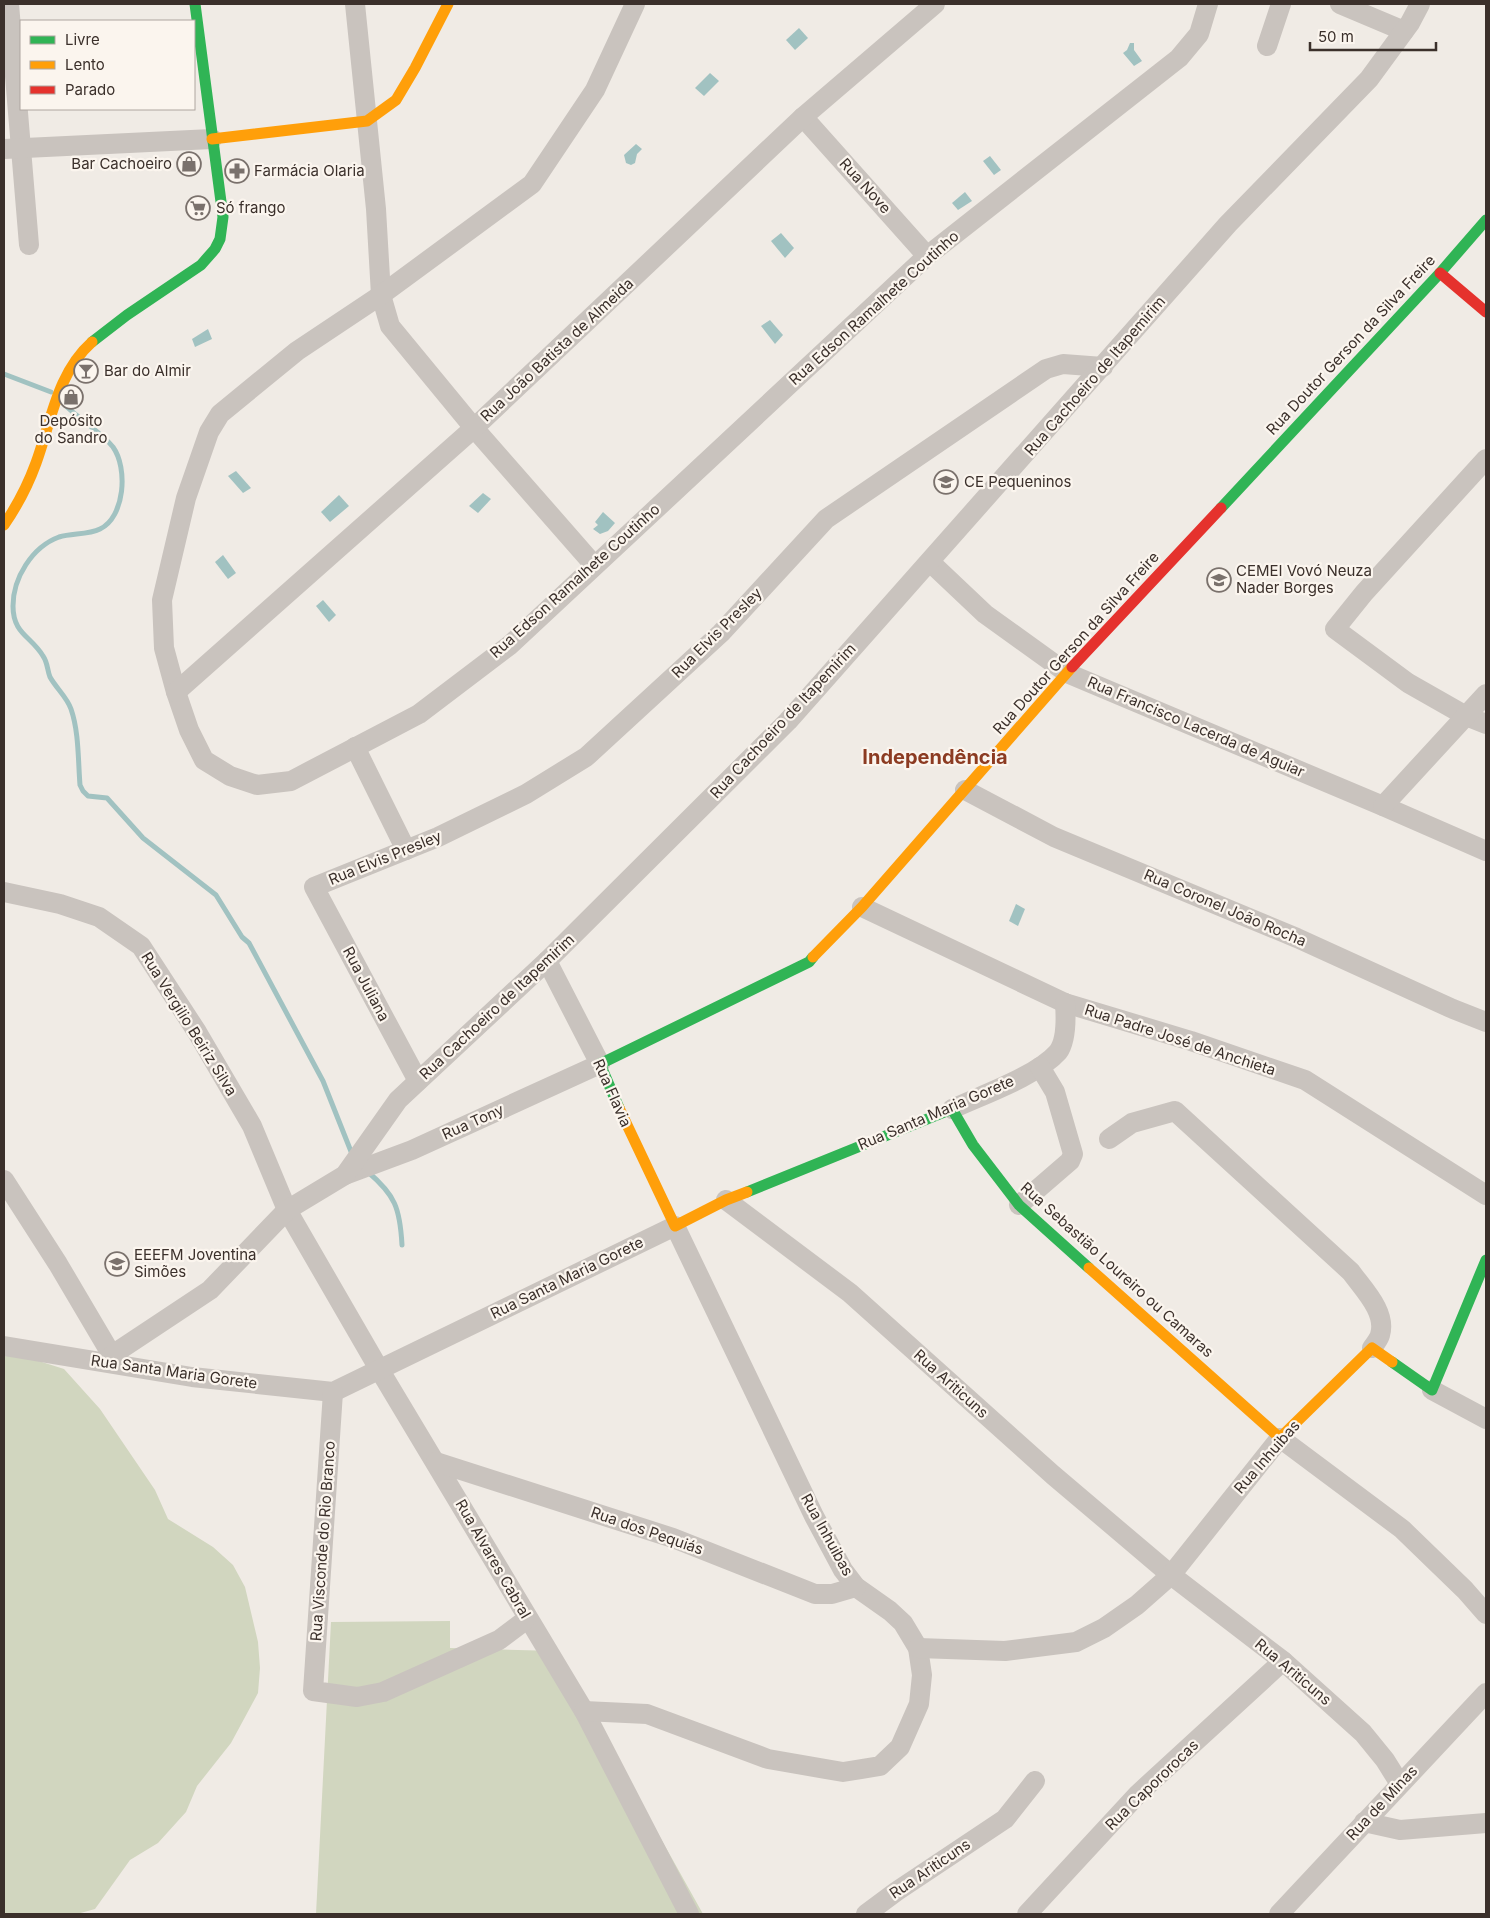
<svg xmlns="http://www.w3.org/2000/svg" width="1490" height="1918" font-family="Inter,sans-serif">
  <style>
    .green { fill: #d1d6bf }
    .water { fill: #a1c2c1 }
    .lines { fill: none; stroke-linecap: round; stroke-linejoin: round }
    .stream { stroke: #a1c2c1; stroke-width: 5 }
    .street { stroke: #c9c3be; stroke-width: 20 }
    .fast { stroke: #30b455; stroke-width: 11 }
    .slow { stroke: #ff9f0a; stroke-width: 11 }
    .jam { stroke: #e5322d; stroke-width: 11 }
    .labels { text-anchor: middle; stroke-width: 4.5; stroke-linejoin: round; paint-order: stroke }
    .poi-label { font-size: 15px; fill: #3b302b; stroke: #fbf5ee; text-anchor: start }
    .street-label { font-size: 15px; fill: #3b302b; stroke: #fbf5ee }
    .district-label { font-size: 20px; font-weight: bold; fill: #8c3b22; stroke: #fbf5ee }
  </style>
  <rect width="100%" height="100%" fill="#f0ebe5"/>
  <!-- green -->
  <g class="green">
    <polygon points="4,1350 64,1369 100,1409 155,1490 168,1519 213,1547 233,1565 245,1587 258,1642 260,1668 258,1693 231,1743 197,1786 186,1812 158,1843 130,1860 95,1909 77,1914 4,1914"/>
    <polygon points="450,1621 450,1648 556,1651 703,1914 316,1914 331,1622"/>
  </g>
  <!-- water -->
  <g class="water">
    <polygon points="799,28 808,38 795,50 786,40"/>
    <polygon points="1130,43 1134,43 1134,50 1142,61 1134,66 1123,53 1127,50"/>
    <polygon points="710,73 719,81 704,96 695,88"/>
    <polygon points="636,144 642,149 637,154 635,163 631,165 626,163 624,155"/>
    <polygon points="990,156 1001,170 994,175 983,161"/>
    <polygon points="965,192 972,201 958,210 952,203"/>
    <polygon points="781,233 794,248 785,258 771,241"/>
    <polygon points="770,320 783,335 775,344 761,326"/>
    <polygon points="208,329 212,339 195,347 192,339"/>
    <polygon points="236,471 251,488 243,493 228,476"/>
    <polygon points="483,493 491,499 478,513 469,506"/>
    <polygon points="339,495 349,506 330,522 321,512"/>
    <polygon points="603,512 615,523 608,531 600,534 593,529 598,525 595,522"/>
    <polygon points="223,555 236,573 228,579 215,562"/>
    <polygon points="323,600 336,615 329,622 316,606"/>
    <polygon points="1016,904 1025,909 1018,926 1009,921"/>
  </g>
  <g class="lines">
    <!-- stream -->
    <g class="stream">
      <polyline points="4,374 51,392"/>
      <path d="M 65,405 C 80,420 100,431 113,447 C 128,468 125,517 100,529 C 88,535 72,533 59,537 C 32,547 13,578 13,606 C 13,634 31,636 43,656 C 48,663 47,670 50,677 C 56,688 67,697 71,709 C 79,732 78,760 80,785 L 83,791 L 88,796 L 107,798 L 143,838 L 216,895 L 242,937 L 249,943 L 323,1081 L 352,1154"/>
      <path d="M 368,1172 C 395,1195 400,1208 402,1245"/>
    </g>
    <!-- street -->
    <g class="street">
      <polyline points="9,4 29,245"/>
      <polyline points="355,4 376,209 381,295 390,326 474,428 594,565"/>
      <polyline points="635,4 595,90 532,184 381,295 297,351 220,414 209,432 186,498 162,600 164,648 176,692 189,730 204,760 230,776 257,785 291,781 419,714 510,645 927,256 1179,58 1199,34 1208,4"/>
      <polyline points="1340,4 1404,31"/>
      <polyline points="1267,46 1281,4"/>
      <polyline points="803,117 927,256"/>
      <polyline points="4,149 212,139"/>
      <polyline points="1486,459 1364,593 1335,629 1408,683 1466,716 1486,724"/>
      <polyline points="930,562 985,614 1067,673 1383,806 1486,851"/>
      <polyline points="176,692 474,428 803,117 935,4"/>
      <polyline points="355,747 406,850"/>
      <polyline points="965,790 1054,837 1297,938 1453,1009 1486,1022"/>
      <polyline points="1383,806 1486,694"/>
      <polyline points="4,892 60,904 99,917 141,946 197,1032 252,1126 287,1210 379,1369 584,1711 689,1914"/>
      <polyline points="862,907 1065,1003 1191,1041 1305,1080 1486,1195"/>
      <polyline points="418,1081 314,887 438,837 526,794 586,757 721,633 826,519 1046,369 1063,364 1103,367"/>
      <path d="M 952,1109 C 982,1095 1037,1076 1058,1052 C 1067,1040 1066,1017 1065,1003"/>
      <path d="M 1109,1139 L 1132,1123 L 1175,1111 L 1351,1272 C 1363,1289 1387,1312 1380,1335 C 1379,1339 1375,1344 1372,1348"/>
      <polyline points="345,1175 412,1150 600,1064 547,961"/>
      <polyline points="4,1180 58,1264 117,1364"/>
      <polyline points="726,1200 850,1293 1053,1475 1171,1575 1283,1661 1363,1733 1385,1760 1400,1784"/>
      <polyline points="1019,1205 1070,1161 1073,1154 1055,1092 1040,1067"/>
      <polyline points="4,1346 192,1377 333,1392 675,1226 814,1516 843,1570 856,1587 890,1611 903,1623 918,1648 922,1675 919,1704 900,1747 880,1766 843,1772 768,1759 647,1714 584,1711"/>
      <polyline points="112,1355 210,1290 287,1210 345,1175 398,1100 547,961 788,721 1228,224 1369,79 1410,23 1420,4"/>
      <polyline points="1432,1390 1486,1419"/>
      <polyline points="333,1392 313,1691 357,1697 383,1692 499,1640 523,1622 527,1617"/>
      <polyline points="436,1462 673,1538 815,1594 832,1594 856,1587"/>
      <polyline points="918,1648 1005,1651 1076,1642 1104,1628 1137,1605 1171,1575 1280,1438 1402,1529 1465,1590 1486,1614"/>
      <polyline points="1364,1822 1400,1830 1486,1823"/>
      <polyline points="866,1914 897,1891 1005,1819 1035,1781"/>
      <polyline points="1027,1914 1138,1794 1283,1661"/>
      <polyline points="1279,1914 1486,1693"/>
    </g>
    <!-- fast -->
    <g class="fast">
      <polyline points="92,342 127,315 201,265 215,249 220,239 223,217 195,4"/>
      <polyline points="1221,508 1440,273 1486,220"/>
      <polyline points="619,1108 600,1064 809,962 813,957"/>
      <polyline points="747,1192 952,1109 973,1145 1019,1205 1089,1268"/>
      <polyline points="1392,1362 1432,1390 1486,1260"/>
    </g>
    <!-- slow -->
    <g class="slow">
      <polyline points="212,139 367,121 396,100 415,68 448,4"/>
      <path d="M 4,525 C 17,506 28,485 36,463 C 51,422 57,373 92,342"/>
      <polyline points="813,957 862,907 1072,667"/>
      <polyline points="619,1108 675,1226 726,1200 747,1192"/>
      <polyline points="1089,1268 1280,1438 1372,1348 1392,1362"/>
    </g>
    <!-- jam -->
    <g class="jam">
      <polyline points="1440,273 1486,312"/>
      <polyline points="1072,667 1221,508"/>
    </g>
  </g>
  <!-- icons -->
  <defs>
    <g id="shop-ring" transform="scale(1.25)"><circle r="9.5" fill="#fbf5ee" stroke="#7a716c" stroke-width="1.5"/><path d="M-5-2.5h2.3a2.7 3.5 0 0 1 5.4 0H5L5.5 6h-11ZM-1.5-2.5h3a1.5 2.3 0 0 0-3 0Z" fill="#7a716c"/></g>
    <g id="pharmacy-ring" transform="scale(1.25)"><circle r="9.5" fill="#fbf5ee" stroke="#7a716c" stroke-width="1.5"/><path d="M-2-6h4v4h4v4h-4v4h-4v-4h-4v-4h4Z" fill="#7a716c"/></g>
    <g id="supermarket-ring" transform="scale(1.25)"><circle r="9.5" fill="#fbf5ee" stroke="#7a716c" stroke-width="1.5"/><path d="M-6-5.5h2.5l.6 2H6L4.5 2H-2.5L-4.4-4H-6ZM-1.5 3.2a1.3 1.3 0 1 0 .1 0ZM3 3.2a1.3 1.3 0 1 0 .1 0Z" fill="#7a716c"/></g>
    <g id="bar-ring" transform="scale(1.25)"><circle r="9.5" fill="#fbf5ee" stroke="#7a716c" stroke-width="1.5"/><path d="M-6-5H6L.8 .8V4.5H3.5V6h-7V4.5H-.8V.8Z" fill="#7a716c"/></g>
    <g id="school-ring" transform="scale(1.25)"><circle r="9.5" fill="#fbf5ee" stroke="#7a716c" stroke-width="1.5"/><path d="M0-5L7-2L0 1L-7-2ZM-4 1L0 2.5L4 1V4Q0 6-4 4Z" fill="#7a716c"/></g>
  </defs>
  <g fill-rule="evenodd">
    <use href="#shop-ring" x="189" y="164"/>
    <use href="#pharmacy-ring" x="237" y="171"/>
    <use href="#supermarket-ring" x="198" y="208"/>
    <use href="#bar-ring" x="86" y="371"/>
    <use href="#shop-ring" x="71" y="397"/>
    <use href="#school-ring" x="946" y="482"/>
    <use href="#school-ring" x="1219" y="580"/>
    <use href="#school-ring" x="117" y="1264"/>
  </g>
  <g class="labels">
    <!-- poi labels -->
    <g class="poi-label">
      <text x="172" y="169" text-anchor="end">Bar Cachoeiro</text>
      <text x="254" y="176">Farmácia Olaria</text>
      <text x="216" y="213">Só frango</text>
      <text x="104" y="376">Bar do Almir</text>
      <text x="71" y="426" text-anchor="middle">Depósito<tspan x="71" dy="17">do Sandro</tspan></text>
      <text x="964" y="487">CE Pequeninos</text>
      <text x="1236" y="576">CEMEI Vovó Neuza<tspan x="1236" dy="17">Nader Borges</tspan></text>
      <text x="134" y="1260">EEEFM Joventina<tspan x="134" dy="17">Simões</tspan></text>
    </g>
    <!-- street labels -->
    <g class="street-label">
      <text transform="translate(865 186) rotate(48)" y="5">Rua Nove</text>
      <text transform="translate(874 308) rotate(-42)" y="5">Rua Edson Ramalhete Coutinho</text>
      <text transform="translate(1351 345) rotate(-47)" y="5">Rua Doutor Gerson da Silva Freire</text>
      <text transform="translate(557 350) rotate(-43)" y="5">Rua João Batista de Almeida</text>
      <text transform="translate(1095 376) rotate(-49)" y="5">Rua Cachoeiro de Itapemirim</text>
      <text transform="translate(575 581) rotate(-42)" y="5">Rua Edson Ramalhete Coutinho</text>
      <text transform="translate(717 633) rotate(-45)" y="5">Rua Elvis Presley</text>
      <text transform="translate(1076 643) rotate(-48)" y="5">Rua Doutor Gerson da Silva Freire</text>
      <text transform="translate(783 721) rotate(-47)" y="5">Rua Cachoeiro de Itapemirim</text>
      <text transform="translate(1196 727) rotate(23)" y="5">Rua Francisco Lacerda de Aguiar</text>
      <text transform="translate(385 858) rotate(-22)" y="5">Rua Elvis Presley</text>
      <text transform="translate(1225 908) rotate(23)" y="5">Rua Coronel João Rocha</text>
      <text transform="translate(366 984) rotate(62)" y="5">Rua Juliana</text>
      <text transform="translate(497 1007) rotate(-43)" y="5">Rua Cachoeiro de Itapemirim</text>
      <text transform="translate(189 1024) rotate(58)" y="5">Rua Vergilio Beiriz Silva</text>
      <text transform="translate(1180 1040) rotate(18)" y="5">Rua Padre José de Anchieta</text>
      <text transform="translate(612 1093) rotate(66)" y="5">Rua Flavia</text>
      <text transform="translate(936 1113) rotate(-23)" y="5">Rua Santa Maria Gorete</text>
      <text transform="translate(473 1122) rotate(-24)" y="5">Rua Tony</text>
      <text transform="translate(1117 1270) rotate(42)" y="5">Rua Sebastião Loureiro ou Camaras</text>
      <text transform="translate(567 1278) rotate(-26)" y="5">Rua Santa Maria Gorete</text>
      <text transform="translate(174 1372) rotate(8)" y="5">Rua Santa Maria Gorete</text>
      <text transform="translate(951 1384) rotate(42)" y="5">Rua Ariticuns</text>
      <text transform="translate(1267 1457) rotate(-49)" y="5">Rua Inhuibas</text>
      <text transform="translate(647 1531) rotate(19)" y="5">Rua dos Pequiás</text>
      <text transform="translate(827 1535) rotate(61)" y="5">Rua Inhuibas</text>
      <text transform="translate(323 1541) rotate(-86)" y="5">Rua Visconde do Rio Branco</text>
      <text transform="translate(493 1559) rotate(60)" y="5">Rua Alvares Cabral</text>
      <text transform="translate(1293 1672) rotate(40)" y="5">Rua Ariticuns</text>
      <text transform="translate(1152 1785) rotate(-44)" y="5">Rua Capororocas</text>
      <text transform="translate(1382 1803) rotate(-47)" y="5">Rua de Minas</text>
      <text transform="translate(930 1869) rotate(-34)" y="5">Rua Ariticuns</text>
    </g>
    <!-- district labels -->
    <g class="district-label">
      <text x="935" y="764">Independência</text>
    </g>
  </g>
  <!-- border -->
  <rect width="1490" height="1918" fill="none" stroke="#3b302b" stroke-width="10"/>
  <!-- legend -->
  <rect x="20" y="20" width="175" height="90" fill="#fbf5ee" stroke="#aea6a0"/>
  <rect x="30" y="36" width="25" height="8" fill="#30b455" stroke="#aea6a0"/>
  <text x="65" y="45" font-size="15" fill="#3b302b">Livre</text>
  <rect x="30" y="61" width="25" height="8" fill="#ff9f0a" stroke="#aea6a0"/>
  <text x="65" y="70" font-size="15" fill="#3b302b">Lento</text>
  <rect x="30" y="86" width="25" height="8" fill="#e5322d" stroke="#aea6a0"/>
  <text x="65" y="95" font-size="15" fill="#3b302b">Parado</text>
  <!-- scale -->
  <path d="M1310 42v8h126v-8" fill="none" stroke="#3b302b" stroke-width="2.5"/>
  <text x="1318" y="42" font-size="15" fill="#3b302b" stroke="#fbf5ee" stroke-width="4" paint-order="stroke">50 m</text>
</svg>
